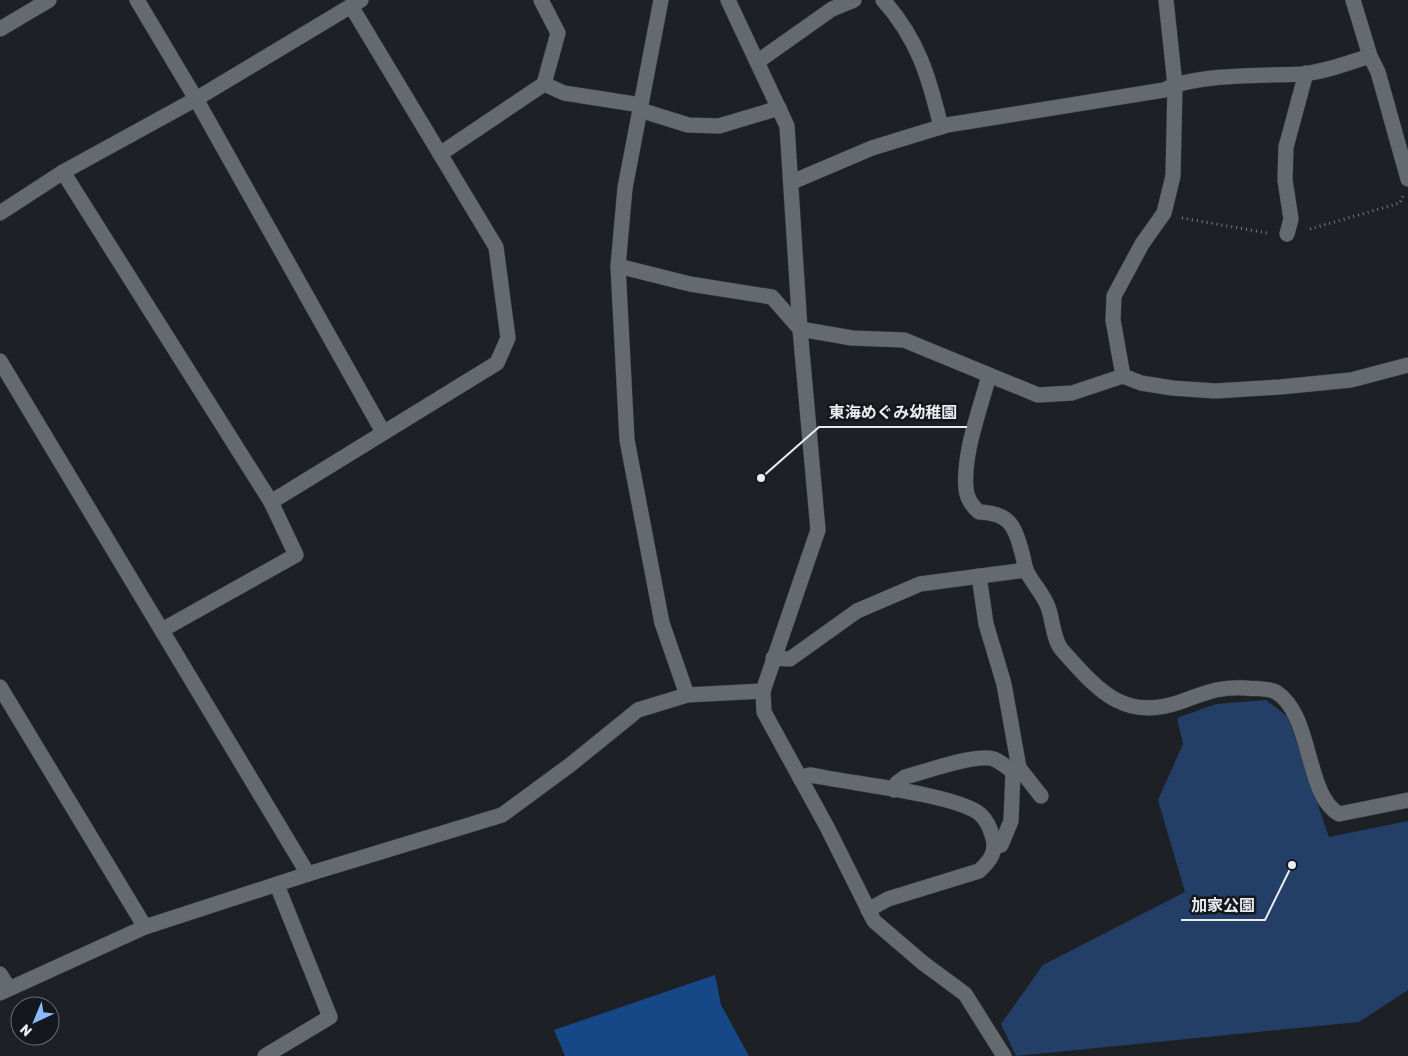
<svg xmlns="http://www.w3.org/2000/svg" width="1408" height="1056" font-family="Rubik,'Noto Sans JP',sans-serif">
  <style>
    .green { fill: #233f67 }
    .forest { fill: #164787 }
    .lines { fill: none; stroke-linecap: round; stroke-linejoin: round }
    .minor-casing { stroke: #393c40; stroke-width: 16 }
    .path { stroke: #797c81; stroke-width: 3; stroke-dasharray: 1 4; stroke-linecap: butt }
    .minor { stroke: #656a70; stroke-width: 15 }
    .leader { fill: none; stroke: #eaedf0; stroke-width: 2 }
    .callout-dot { fill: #eaedf0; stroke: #14171c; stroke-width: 2 }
    .callout-label { font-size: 16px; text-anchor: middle; font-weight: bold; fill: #eaedf0; stroke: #14171c; stroke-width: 5; stroke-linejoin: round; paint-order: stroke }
  </style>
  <rect width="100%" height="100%" fill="#1d2126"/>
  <!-- green -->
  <polygon class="green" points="1266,700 1288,717 1329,837 1408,821 1408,990 1359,1022 1016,1056 1001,1024 1043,965 1185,892 1158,800 1183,744 1177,718 1216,704"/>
  <!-- forest -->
  <polygon class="forest" points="715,975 721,1005 749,1056 565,1056 554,1030"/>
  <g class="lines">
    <!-- minor casing -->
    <g class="minor-casing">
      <g id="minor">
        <polyline points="137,0 196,99 383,432"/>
        <polyline points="661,0 625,188 618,266 627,440 662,623 687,695"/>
        <polyline points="728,0 787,126 800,329 818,530 763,691 764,712 827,827 874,921 923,963 965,994 1004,1056"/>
        <path d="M 883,0 C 918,39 929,77 941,127"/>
        <polyline points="1353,0 1370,56 1378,72 1408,179"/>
        <polyline points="0,29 49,0"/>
        <polyline points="757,62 832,9 854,0"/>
        <polyline points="544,84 564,93 641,105"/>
        <polyline points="640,110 688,125 719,126 779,108"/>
        <polyline points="440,154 544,84 558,33 541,0"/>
        <polyline points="63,172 271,502 296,555 162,630"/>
        <path d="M 792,182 L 872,148 L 947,125 L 1164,90 C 1196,73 1265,76 1302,74 C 1325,72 1348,63 1370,56"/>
        <polyline points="0,213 63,172 196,99 361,0"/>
        <polyline points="1287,234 1291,219 1285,180 1286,147 1306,73"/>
        <polyline points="618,266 690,284 772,297 800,329 852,338 904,340 1038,395 1072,393 1123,376 1141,383 1172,388 1215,391 1280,387 1351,380 1408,365"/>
        <polyline points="0,361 308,874"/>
        <path d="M 989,375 C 980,411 963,451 966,489 C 967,498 972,506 979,512 C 1009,513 1015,525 1022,553 C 1024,559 1024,566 1027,572 C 1033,584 1044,595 1048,607 C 1053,620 1053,640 1062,650 C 1097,689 1123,722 1180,702 C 1205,693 1220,686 1246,688 C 1254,689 1269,688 1276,692 C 1313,715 1305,795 1339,814 L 1408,800"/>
        <polyline points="1123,376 1113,320 1114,296 1142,244 1164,213 1173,176 1175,85 1166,0"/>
        <polyline points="271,502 497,363 508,338 496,247 351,6"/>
        <polyline points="979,576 986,624 1004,684 1019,768"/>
        <polyline points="773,658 790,659 857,611 920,584 1026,570"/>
        <polyline points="0,687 145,927"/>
        <polyline points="1013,772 1019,768 1041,796"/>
        <path d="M 800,778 L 810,775 L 822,777 C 855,784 960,795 981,815 C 986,820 990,828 992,835 C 998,851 990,861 979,871 L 888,899 L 868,910"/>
        <path d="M 894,790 L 897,783 L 905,777 C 925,772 976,753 994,759 C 1001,762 1007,767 1013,772 L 1011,821 L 1001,845 L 994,847"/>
        <polyline points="0,974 8,987"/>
        <polyline points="0,993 145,927 308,874 502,815 570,765 638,710 687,695 763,691"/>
        <polyline points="265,1056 330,1017 277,885"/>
      </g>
    </g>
    <!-- path -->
    <g class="path">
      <polyline points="1182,218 1267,233"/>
      <polyline points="1310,229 1400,203 1403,196"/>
    </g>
    <!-- minor -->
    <use href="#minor" class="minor"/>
  </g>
  <!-- callouts -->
  <path class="leader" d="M761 478L819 427H967M1292 865L1265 920H1181"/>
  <g class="callout-dot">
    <circle cx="761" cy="478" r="5"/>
    <circle cx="1292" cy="865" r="5"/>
  </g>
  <g class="callout-label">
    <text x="893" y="418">東海めぐみ幼稚園</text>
    <text x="1223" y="911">加家公園</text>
  </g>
  <!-- north arrow -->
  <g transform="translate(35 1021) rotate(224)"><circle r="24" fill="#14171c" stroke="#6a6d71"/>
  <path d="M0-4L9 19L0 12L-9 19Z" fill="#8bbafc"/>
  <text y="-8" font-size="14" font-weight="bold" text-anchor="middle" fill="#eaedf0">N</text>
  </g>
</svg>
